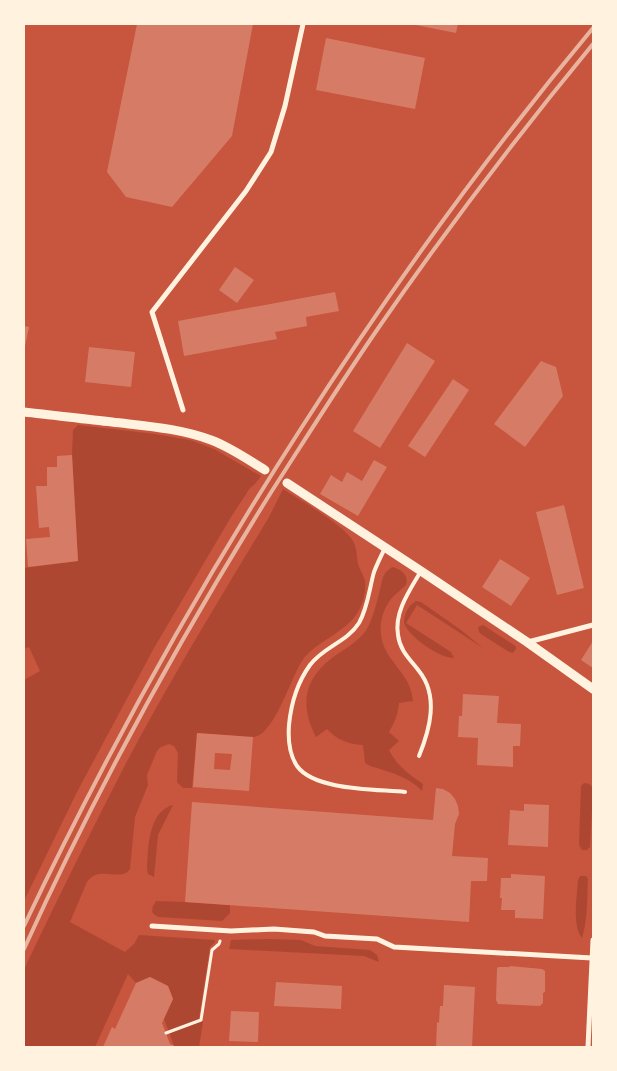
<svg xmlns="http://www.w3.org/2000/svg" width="617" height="1071" font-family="'Alegreya Sans',sans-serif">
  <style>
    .green { fill: #ae4732 }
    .building { fill: #d67c66; fill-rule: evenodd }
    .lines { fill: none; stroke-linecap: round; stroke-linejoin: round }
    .path { stroke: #fff3e0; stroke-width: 3 }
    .service { stroke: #fff3e0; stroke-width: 4 }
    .minor { stroke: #fff3e0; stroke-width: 5 }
    .tertiary { stroke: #fff3e0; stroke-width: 9 }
    .rail { stroke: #e9b49f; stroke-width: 4 }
  </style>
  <rect width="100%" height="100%" fill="#c8553d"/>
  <!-- green -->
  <g class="green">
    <polygon points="78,425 155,434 190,440 214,449 261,476 255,484 250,488 231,517 154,648 77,792 24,901 24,680 40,671 29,647 24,649 24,568 78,561 72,455 73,430"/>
    <path d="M 283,489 C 300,500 344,525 353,541 C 358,550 356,559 359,567 C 361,572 364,576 365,581 C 367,594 361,611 352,620 C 338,635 317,642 304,658 C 291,675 276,733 254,737 C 248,738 241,736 235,736 C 222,735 210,734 197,733 L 192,788 L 183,788 L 177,782 L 178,753 L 174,746 L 169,744 L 161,747 L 157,751 L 147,775 L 148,785 L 135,817 L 130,869 C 121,883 99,864 87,882 L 70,922 L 125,952 L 134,944 L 139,935 L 215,940 L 215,942 L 210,947 L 199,1018 L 203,1022 L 199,1047 L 177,1047 L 174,1046 L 164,1019 L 173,999 L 168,986 L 150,977 L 136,983 L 128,974 L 95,1047 L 24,1047 L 24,971 L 27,963 C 58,898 90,833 123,769 C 168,683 219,600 269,517 Z"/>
    <path d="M 392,567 C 402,569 409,576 406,585 C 401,590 396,593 391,599 C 377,618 377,641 392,660 C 403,676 410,680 413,701 L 399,703 C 398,714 395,722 389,732 L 399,741 L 389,750 C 397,766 409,774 423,784 L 422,791 C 411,779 396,774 380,769 C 375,767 370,767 365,763 L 363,745 C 348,744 337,740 327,729 L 316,737 C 300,706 303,680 332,658 C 343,650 356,643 365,632 C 374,619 379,593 383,577 L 386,572 Z"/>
    <path d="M 416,601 L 421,602 L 461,630 L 483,648 L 417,605 L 406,623 L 451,652 L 454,658 C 439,658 409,637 404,623 C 404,614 408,606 416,601 Z"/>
    <polygon points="483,625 514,645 516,647 516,649 513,653 509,652 481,634 479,632 478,627"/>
    <path d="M 584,783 C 591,783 593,787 593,792 L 590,847 L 587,850 L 582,850 L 579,845 L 581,786 Z"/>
    <path d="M 173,805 L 158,835 L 154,877 L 148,874 L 147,869 C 148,849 148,811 173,805 Z"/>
    <path d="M 580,876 L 586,876 L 588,879 C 587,898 588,919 582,938 C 572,926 577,895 578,880 Z"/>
    <polygon points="156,901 185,902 230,905 230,913 222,921 159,917 156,916 152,912 153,906"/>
    <polygon points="269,939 301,940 315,946 370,950 377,955 379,962 364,956 229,949 231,940"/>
  </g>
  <!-- building -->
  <g class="building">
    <polygon points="137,24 253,24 232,136 172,207 126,197 107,172"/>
    <polygon points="416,24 458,24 456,33 416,25"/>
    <polygon points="326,38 425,58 415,109 316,90"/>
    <polygon points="235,267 254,280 237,303 219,290"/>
    <polygon points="335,292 339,311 306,317 307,326 275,332 277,339 184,356 178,321"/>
    <polygon points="24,326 29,327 25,346 24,346"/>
    <polygon points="407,343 435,361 380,448 353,431"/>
    <polygon points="89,347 135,352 131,387 85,382"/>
    <polygon points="541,361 556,367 563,396 525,447 494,424"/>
    <polygon points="453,379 469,390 425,457 408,446"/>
    <polygon points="72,455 78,561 28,567 26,539 50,537 49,527 39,528 36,486 47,486 47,467 57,467 57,456"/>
    <polygon points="374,460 387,467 358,516 320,494 331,475 342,482 347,472 362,481"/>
    <polygon points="564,505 584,588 557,595 536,512"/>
    <polygon points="500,559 530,578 511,606 482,587"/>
    <polygon points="593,641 593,668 581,660"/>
    <polygon points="463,694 499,696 497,723 521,724 520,746 513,746 513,767 477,765 478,738 458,737 459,716 462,716"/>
    <path d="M 197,733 L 253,737 L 249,791 L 193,787 ZM 215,753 L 232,754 L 230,770 L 214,769 Z"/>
    <polygon points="436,788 443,789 450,793 455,799 458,806 459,814 455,824 452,856 488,858 487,881 471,881 469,922 185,902 192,802 433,820"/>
    <polygon points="524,804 549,805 548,847 508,845 510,810 524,811"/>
    <polygon points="511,874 545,876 543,919 515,918 515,910 501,910 502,898 500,898 501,878 511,878"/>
    <polygon points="510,966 542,969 545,971 545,992 543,993 543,1003 540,1006 498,1004 496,1000 497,968 499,967 509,967"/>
    <polygon points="150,977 168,986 173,999 162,1023 170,1044 177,1047 103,1047 112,1027 115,1029 136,983"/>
    <polygon points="276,982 342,986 341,1009 274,1006"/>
    <polygon points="444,985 475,987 472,1047 436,1047 437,1022 439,1023 440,1006 443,1006"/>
    <polygon points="231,1011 259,1012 258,1042 229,1041"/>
  </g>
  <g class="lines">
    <!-- path -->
    <polyline class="path" points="166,1033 201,1020 212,950 219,944 220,941"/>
    <!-- service -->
    <g class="service">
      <path d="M 385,548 C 381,556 377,564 374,572 C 369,590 368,607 359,623 C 347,642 323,647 310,665 C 297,683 291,704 289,725 C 288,738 289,754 297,766 C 315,791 377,789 405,792"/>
      <path d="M 419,756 C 430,729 439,696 419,671 C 410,659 400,651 398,635 C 394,612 410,590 421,571"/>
    </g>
    <!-- minor -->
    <g class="minor">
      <polyline points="183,410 152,312 246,191 271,152 285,106 303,24"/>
      <polyline points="528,642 593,625"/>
      <polyline points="152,926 231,931 274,929 314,932 325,936 377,939 394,947 592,958"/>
      <polyline points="588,1047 593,940"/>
    </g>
    <!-- tertiary -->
    <g class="tertiary">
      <path d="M 24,412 C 53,415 83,419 112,422 C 145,426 179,428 211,440 C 230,447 247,459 265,470"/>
      <polyline points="287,483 421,571 527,642 593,689"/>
    </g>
    <!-- rail -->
    <g class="rail">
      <path d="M 24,926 C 105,755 197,590 300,430 C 389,291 487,155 593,28"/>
      <path d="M 24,949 C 95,792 179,640 270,494 C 306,438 341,382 379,327 C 446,230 518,135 593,44"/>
    </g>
  </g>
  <!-- border -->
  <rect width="617" height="1071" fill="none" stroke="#fff3e0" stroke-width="50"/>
</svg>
